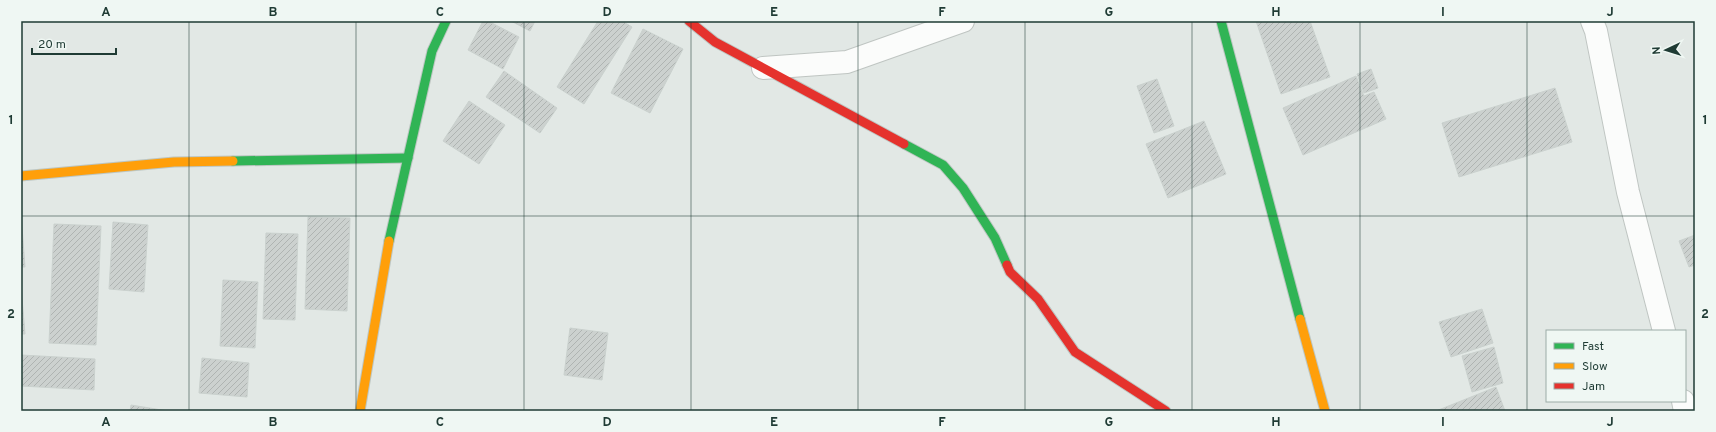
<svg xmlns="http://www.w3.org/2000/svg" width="1716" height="432" font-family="Overpass,sans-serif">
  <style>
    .building { fill: url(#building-hatch); stroke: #cad1ce }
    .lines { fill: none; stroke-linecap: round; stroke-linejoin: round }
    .street-casing { stroke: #bfc5c2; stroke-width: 24 }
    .fast-casing { stroke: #bdc6c2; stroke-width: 11 }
    .slow-casing { stroke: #bdc6c2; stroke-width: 11 }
    .jam-casing { stroke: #bdc6c2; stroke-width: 11 }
    .street { stroke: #fbfcfb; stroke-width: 22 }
    .fast { stroke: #30b455; stroke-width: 9 }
    .slow { stroke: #ff9f0a; stroke-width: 9 }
    .jam { stroke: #e5322d; stroke-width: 9 }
    .grid { fill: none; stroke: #1f3b34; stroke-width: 1; stroke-opacity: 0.55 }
    .neatline { fill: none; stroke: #1f3b34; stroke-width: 1.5 }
    .grid-label { font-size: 13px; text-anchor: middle; font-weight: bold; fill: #1f3b34 }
  </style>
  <defs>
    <pattern id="building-hatch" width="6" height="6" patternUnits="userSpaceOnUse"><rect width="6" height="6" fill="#ccd1cf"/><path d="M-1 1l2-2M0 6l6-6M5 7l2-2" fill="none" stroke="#afb4b2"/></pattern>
  </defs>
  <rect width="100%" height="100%" fill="#e2e8e5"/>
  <!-- building -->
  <g class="building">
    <polygon points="483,21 488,21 519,37 503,69 468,50"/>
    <polygon points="511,21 535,21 530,31"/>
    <polygon points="598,21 622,21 632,27 584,104 557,87"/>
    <polygon points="1256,21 1310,21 1330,77 1281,94"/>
    <polygon points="643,29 683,49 650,113 611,93"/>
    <polygon points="1371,69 1378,88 1364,93 1357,74"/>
    <polygon points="504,71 557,108 540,133 486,97"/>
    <polygon points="1356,76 1364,96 1374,92 1386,119 1303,155 1283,108"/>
    <polygon points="1157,79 1174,126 1154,133 1137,86"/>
    <polygon points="1555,88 1572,142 1459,177 1442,123"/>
    <polygon points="469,101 505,125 479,164 443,141"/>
    <polygon points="1204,121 1226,174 1168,198 1146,144"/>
    <polygon points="21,213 25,267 21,267"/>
    <polygon points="308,217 350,218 347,311 305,309"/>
    <polygon points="113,222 148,225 144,292 109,289"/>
    <polygon points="54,224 101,226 96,345 49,343"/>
    <polygon points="266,233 298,234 295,320 263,319"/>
    <polygon points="1695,235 1695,265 1689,267 1679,241"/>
    <polygon points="223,280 258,282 255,348 220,346"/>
    <polygon points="21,286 25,334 21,334"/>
    <polygon points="1482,309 1493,343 1451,357 1439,322"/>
    <polygon points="570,328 608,333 602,380 564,375"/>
    <polygon points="1494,347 1503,383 1472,392 1462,356"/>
    <polygon points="21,355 95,359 94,390 21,386"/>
    <polygon points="202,358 249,363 247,397 199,393"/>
    <polygon points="1496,387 1505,411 1436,411"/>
    <polygon points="131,405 168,411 130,411"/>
  </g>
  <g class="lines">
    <!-- street casing -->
    <g class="street-casing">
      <g id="street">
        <polyline points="1592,21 1596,31 1628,192 1664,331"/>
        <polyline points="763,68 847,62 963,21"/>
        <polyline points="1683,401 1685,411"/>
      </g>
    </g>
    <!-- fast casing -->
    <g class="fast-casing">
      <g id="fast">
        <polyline points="1221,21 1300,319"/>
        <polyline points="904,144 943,165 963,188 995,238 1007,265"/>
        <polyline points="233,161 408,158"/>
        <polyline points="389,241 432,51 446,21"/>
      </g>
    </g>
    <!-- slow casing -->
    <g class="slow-casing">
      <g id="slow">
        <polyline points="21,176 174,162 233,161"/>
        <polyline points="1300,319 1325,411"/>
        <polyline points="360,411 389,241"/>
      </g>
    </g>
    <!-- jam casing -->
    <g class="jam-casing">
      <g id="jam">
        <polyline points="689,21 715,42 904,144"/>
        <polyline points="1007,265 1010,272 1038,299 1075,352 1166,411"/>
      </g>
    </g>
    <!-- street -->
    <use href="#street" class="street"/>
    <!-- fast -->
    <use href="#fast" class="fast"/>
    <!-- slow -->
    <use href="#slow" class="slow"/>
    <!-- jam -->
    <use href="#jam" class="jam"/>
  </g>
  <!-- grid -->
  <path class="grid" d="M 189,21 L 189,411M 356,21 L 356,411M 524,21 L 524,411M 691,21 L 691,411M 858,21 L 858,411M 1025,21 L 1025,411M 1192,21 L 1192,411M 1360,21 L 1360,411M 1527,21 L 1527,411M 21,216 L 1695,216"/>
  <!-- border -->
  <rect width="1716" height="432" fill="none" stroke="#eff7f3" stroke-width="44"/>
  <!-- legend -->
  <rect x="1546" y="330" width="140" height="72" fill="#eff7f3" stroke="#9caca7"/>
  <rect x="1554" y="343" width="20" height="6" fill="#30b455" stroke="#9caca7"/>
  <text x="1582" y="350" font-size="12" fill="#1f3b34">Fast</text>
  <rect x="1554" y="363" width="20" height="6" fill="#ff9f0a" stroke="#9caca7"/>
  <text x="1582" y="370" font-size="12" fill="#1f3b34">Slow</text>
  <rect x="1554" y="383" width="20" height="6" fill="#e5322d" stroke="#9caca7"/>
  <text x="1582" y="390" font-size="12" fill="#1f3b34">Jam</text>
  <!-- north arrow -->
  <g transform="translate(1666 50) rotate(266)" stroke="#eff7f3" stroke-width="3" paint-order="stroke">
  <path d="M0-3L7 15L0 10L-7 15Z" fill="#1f3b34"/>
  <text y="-6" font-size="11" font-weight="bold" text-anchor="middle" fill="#1f3b34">N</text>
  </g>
  <!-- scale -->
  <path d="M32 48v6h84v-6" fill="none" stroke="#1f3b34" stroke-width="2"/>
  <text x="38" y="48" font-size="12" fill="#1f3b34" stroke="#eff7f3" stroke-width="3" paint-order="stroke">20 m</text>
  <rect x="22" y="22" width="1672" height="388" class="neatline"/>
  <g class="grid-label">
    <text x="106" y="16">A</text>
    <text x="273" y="16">B</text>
    <text x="440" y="16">C</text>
    <text x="607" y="16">D</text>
    <text x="774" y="16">E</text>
    <text x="942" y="16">F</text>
    <text x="1109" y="16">G</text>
    <text x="1276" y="16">H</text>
    <text x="1443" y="16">I</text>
    <text x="1610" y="16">J</text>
    <text x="11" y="124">1</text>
    <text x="1705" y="124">1</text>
    <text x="11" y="318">2</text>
    <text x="1705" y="318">2</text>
    <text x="106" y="426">A</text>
    <text x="273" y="426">B</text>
    <text x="440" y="426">C</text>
    <text x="607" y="426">D</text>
    <text x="774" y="426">E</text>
    <text x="942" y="426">F</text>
    <text x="1109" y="426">G</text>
    <text x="1276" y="426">H</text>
    <text x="1443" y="426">I</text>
    <text x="1610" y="426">J</text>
  </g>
</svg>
